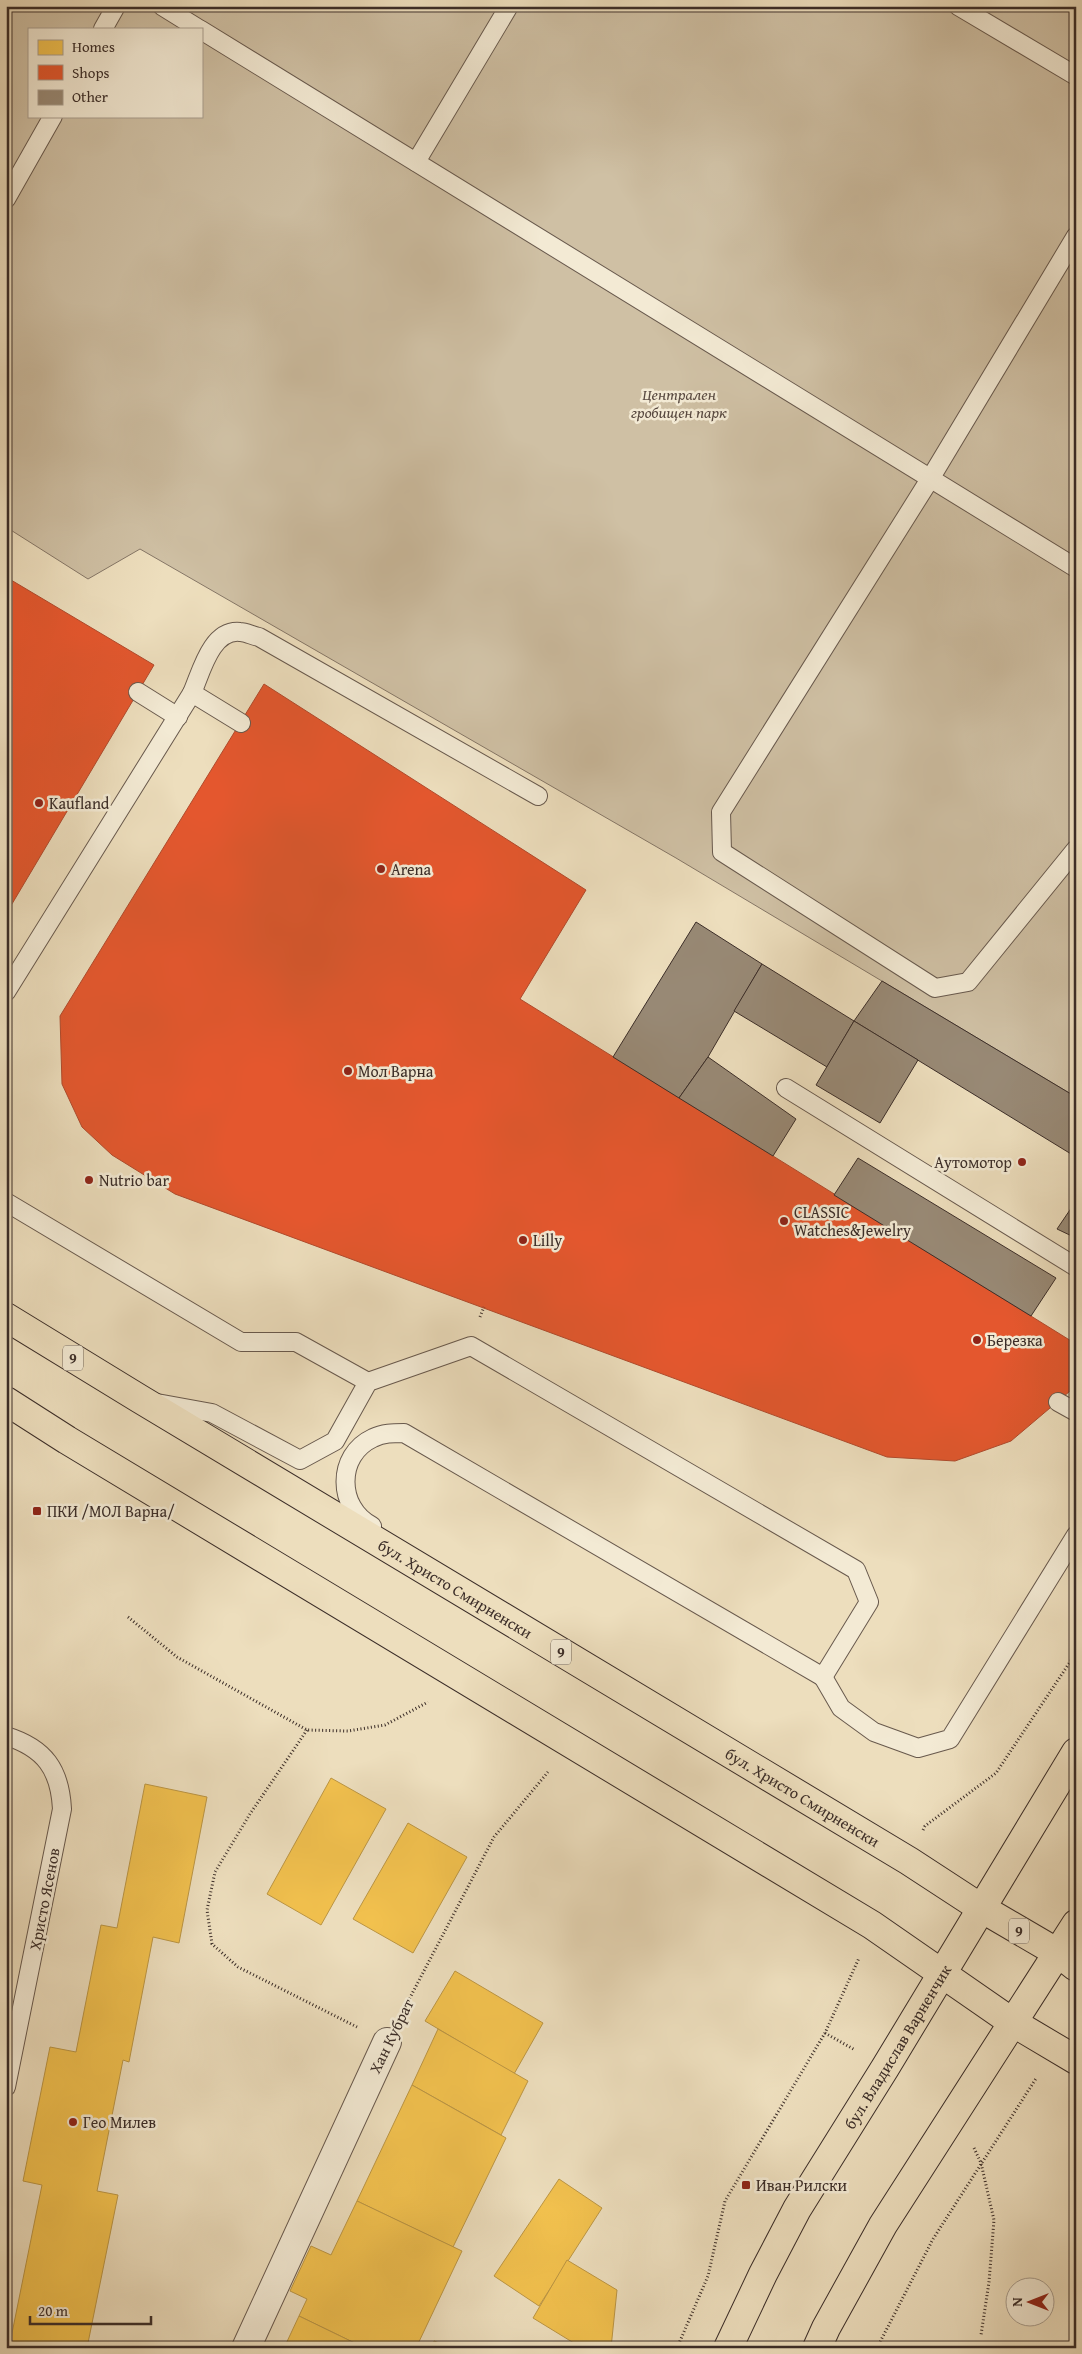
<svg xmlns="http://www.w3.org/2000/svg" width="1082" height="2354" font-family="'Gentium Book Plus',serif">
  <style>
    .green { fill: #cfc0a4; stroke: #857666; fill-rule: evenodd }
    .homes { fill: #f2c14e; stroke: #bb9543 }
    .shops { fill: #e4572e; stroke: #b14a2c }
    .building { fill: #988975; stroke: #3b2d28 }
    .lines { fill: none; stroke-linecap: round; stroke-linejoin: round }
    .service-casing { stroke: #68594d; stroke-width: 20 }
    .minor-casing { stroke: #68594d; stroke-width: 30 }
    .primary-casing { stroke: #3b2d28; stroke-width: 30 }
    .path { stroke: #3b2d28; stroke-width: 3; stroke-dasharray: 1 2.5; stroke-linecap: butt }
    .service { stroke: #f3ead4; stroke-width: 18 }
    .minor { stroke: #f3ead4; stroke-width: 28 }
    .primary { stroke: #eddebd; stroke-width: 28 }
    .poi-dot { fill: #8f2418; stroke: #f3ead4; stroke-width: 2 }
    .labels { text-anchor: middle; stroke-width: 5; stroke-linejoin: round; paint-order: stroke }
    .shield { fill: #f3ead4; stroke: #72665c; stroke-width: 1 }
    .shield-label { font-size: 15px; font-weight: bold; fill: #3b2d28 }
    .park-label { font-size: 16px; font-style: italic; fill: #594a41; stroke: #f3ead4 }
    .poi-label { font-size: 16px; fill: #3b2d28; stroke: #f3ead4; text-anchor: start }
    .street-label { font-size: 16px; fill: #3b2d28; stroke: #f3ead4 }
  </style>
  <rect width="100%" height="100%" fill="#eddebd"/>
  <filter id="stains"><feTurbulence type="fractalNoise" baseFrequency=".004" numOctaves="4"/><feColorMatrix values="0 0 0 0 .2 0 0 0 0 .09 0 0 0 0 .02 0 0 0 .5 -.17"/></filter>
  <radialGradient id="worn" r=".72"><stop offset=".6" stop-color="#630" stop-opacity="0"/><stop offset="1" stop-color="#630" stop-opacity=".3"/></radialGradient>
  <!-- green -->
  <path class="green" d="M 6,6 L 1076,6 L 1076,1097 L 676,858 L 140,549 L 88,579 L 6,527 ZM 29,29 L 201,29 L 201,116 L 29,116 Z"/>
  <!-- homes -->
  <g class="homes">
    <polygon points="331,1778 386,1809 321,1925 267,1894"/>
    <polygon points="145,1784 207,1797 179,1943 153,1937 129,2062 123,2060 97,2191 118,2195 87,2348 9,2348 42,2185 23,2181 50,2047 76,2052 101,1925 117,1928"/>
    <polygon points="408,1823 467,1857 413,1953 353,1919"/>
    <polygon points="455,1971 543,2023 514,2074 425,2021"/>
    <polygon points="438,2029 528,2081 501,2135 412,2085"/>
    <polygon points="412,2085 506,2138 453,2247 357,2201"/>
    <polygon points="559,2179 602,2208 539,2306 494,2276"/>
    <polygon points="357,2201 462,2251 416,2348 365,2348 299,2316 307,2299 290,2291 311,2246 331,2255"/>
    <polygon points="567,2260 617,2290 611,2348 582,2348 533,2318"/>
    <polygon points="299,2316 365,2348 284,2348"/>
    <polygon points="434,2341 453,2348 432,2348"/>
  </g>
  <!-- shops -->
  <g class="shops">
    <polygon points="6,577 154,665 6,914"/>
    <polygon points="264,684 586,890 520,999 1076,1344 1076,1386 1011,1441 955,1461 887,1457 175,1194 112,1155 82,1127 62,1084 60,1016"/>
  </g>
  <!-- building -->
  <g class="building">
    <polygon points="696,922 762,964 708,1057 679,1098 613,1057"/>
    <polygon points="762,964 854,1021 827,1067 734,1011"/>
    <polygon points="882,981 1076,1097 1076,1157 854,1021"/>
    <polygon points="854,1021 918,1060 880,1123 816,1085"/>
    <polygon points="708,1057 796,1119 773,1156 679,1098"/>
    <polygon points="858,1158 1056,1278 1031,1316 834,1195"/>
    <polygon points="1076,1201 1076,1238 1057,1229"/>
  </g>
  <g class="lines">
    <!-- service casing -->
    <g class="service-casing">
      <g id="service">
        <polyline points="162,6 199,29"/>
        <polyline points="958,6 1076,76"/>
        <polyline points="103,29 116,6"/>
        <polyline points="201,30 1076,568"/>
        <polyline points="416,162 509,6"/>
        <polyline points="6,199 53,116"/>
        <polyline points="1076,236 930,479 721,812 722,852 935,988 968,982 1076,849"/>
        <polyline points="138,692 178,717"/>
        <path d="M 192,693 C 201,673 211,629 240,632 C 246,632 253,636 259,637 L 538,796"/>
        <polyline points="6,992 192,693 241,723"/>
        <polyline points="786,1088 1076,1267"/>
        <polyline points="6,1202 241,1342 296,1342 368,1382"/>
        <polyline points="1058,1402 1076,1412"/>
        <path d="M 157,1403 L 212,1413 L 300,1460 L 335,1441 L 368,1382 L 471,1346 L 856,1570 L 869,1602 L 823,1677 L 404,1433 C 393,1433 383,1433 373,1438 C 336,1455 337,1508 372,1526"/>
        <polyline points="823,1677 841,1708 874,1732 918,1748 950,1739 1076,1535"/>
        <path d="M 6,1736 C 45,1748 60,1770 62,1809 L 6,2087"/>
      </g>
    </g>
    <!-- minor casing -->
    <g class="minor-casing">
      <polyline id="minor" points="246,2348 387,2042"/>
    </g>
    <!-- primary casing -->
    <g class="primary-casing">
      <g id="primary">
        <path id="s1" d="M 6,1317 L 140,1399 L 909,1861 L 981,1908 L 1058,1953 L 1076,1967"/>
        <polyline points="6,1401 67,1440 872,1925 1012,2022 1076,2060"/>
        <path id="s2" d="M 728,2348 L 763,2274 L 797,2209 L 885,2068 L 1076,1752"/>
        <polyline points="817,2348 826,2328 883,2225 1076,1924"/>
      </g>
    </g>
    <!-- path -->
    <g class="path">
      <polyline points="480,1317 484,1307"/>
      <polyline points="128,1617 177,1657 307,1730 348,1731 385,1725 428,1702"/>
      <polyline points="307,1730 250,1814 215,1872 207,1910 212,1944 238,1967 357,2027"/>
      <polyline points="923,1830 925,1826 996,1773 1076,1653"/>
      <polyline points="403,2011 494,1837 548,1772"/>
      <polyline points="825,2033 855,2050"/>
      <polyline points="974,2148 981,2163 994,2220 989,2282 981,2335"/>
      <polyline points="677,2348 708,2276 725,2201 825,2033 859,1958"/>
      <polyline points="877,2348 933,2239 1037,2077"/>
    </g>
    <!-- service -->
    <use href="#service" class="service"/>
    <!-- minor -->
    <use href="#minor" class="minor"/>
    <!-- primary -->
    <use href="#primary" class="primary"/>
  </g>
  <!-- markers -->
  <g class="poi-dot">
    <circle cx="39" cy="803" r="5"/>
    <circle cx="381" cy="869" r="5"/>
    <circle cx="348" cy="1071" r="5"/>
    <circle cx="1022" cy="1162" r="5"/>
    <circle cx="89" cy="1180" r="5"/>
    <circle cx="784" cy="1221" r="5"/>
    <circle cx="523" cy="1240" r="5"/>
    <circle cx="977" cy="1340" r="5"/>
    <rect x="32" y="1506" width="10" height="10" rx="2.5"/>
    <circle cx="73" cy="2122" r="5"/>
    <rect x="741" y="2180" width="10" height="10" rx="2.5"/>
  </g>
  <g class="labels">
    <!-- shield labels -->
    <g class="shield">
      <rect x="63" y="1345.5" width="20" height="25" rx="4"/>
      <rect x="551" y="1639.5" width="20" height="25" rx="4"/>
      <rect x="1009" y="1918.5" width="20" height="25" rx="4"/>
    </g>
    <g class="shield-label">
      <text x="73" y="1363">9</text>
      <text x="561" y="1657">9</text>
      <text x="1019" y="1936">9</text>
    </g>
    <!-- park labels -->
    <g class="park-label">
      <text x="679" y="400">Централен<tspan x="679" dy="18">гробищен парк</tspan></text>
    </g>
    <!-- poi labels -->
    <g class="poi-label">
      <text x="49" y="809">Kaufland</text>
      <text x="391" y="875">Arena</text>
      <text x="358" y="1077">Мол Варна</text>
      <text x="1012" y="1168" text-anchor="end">Аутомотор</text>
      <text x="99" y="1186">Nutrio bar</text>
      <text x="794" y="1218">CLASSIC<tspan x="794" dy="18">Watches&amp;Jewelry</tspan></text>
      <text x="533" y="1246">Lilly</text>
      <text x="987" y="1346">Березка</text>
      <text x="47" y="1517">ПКИ /МОЛ Варна/</text>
      <text x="83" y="2128">Гео Милев</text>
      <text x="756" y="2191">Иван Рилски</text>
    </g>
    <!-- street labels -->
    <g class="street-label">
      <text dy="6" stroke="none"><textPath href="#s1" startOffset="525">бул. Христо Смирненски</textPath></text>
      <text dy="6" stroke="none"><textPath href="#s1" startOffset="930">бул. Христо Смирненски</textPath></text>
      <text transform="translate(44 1899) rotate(-79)" y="6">Христо Ясенов</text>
      <text transform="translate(391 2036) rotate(-64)" y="6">Хан Кубрат</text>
      <text dy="6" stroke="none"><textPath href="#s2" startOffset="346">бул. Владислав Варненчик</textPath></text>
    </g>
  </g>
  <!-- margin -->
  <rect width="1082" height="2354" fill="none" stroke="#eddebd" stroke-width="25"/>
  <rect x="8" y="8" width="1067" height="2339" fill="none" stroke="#3b2d28" stroke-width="2.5"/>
  <rect x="12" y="12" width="1057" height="2329" fill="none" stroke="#3b2d28"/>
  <!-- legend -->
  <rect x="28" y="28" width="175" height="90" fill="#f3ead4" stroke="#a99e8f"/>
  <rect x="38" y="40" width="25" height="15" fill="#f2c14e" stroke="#a99e8f"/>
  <text x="72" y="52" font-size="15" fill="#3b2d28">Homes</text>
  <rect x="38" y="65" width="25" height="15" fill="#e4572e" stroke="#a99e8f"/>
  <text x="72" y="78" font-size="15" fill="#3b2d28">Shops</text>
  <rect x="38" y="90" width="25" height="15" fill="#988975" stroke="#a99e8f"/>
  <text x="72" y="102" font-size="15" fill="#3b2d28">Other</text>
  <!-- north arrow -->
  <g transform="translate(1030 2302) rotate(270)"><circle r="24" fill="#f3ead4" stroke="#a99e8f"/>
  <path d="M0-4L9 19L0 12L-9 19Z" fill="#8f2418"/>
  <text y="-8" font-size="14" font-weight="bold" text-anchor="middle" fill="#3b2d28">N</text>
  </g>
  <!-- scale -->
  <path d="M30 2316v8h121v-8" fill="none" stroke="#3b2d28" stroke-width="2.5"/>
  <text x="38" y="2316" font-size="15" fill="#3b2d28" stroke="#f3ead4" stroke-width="4" paint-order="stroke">20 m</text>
  <rect width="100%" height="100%" filter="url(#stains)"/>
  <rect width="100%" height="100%" fill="url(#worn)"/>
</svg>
